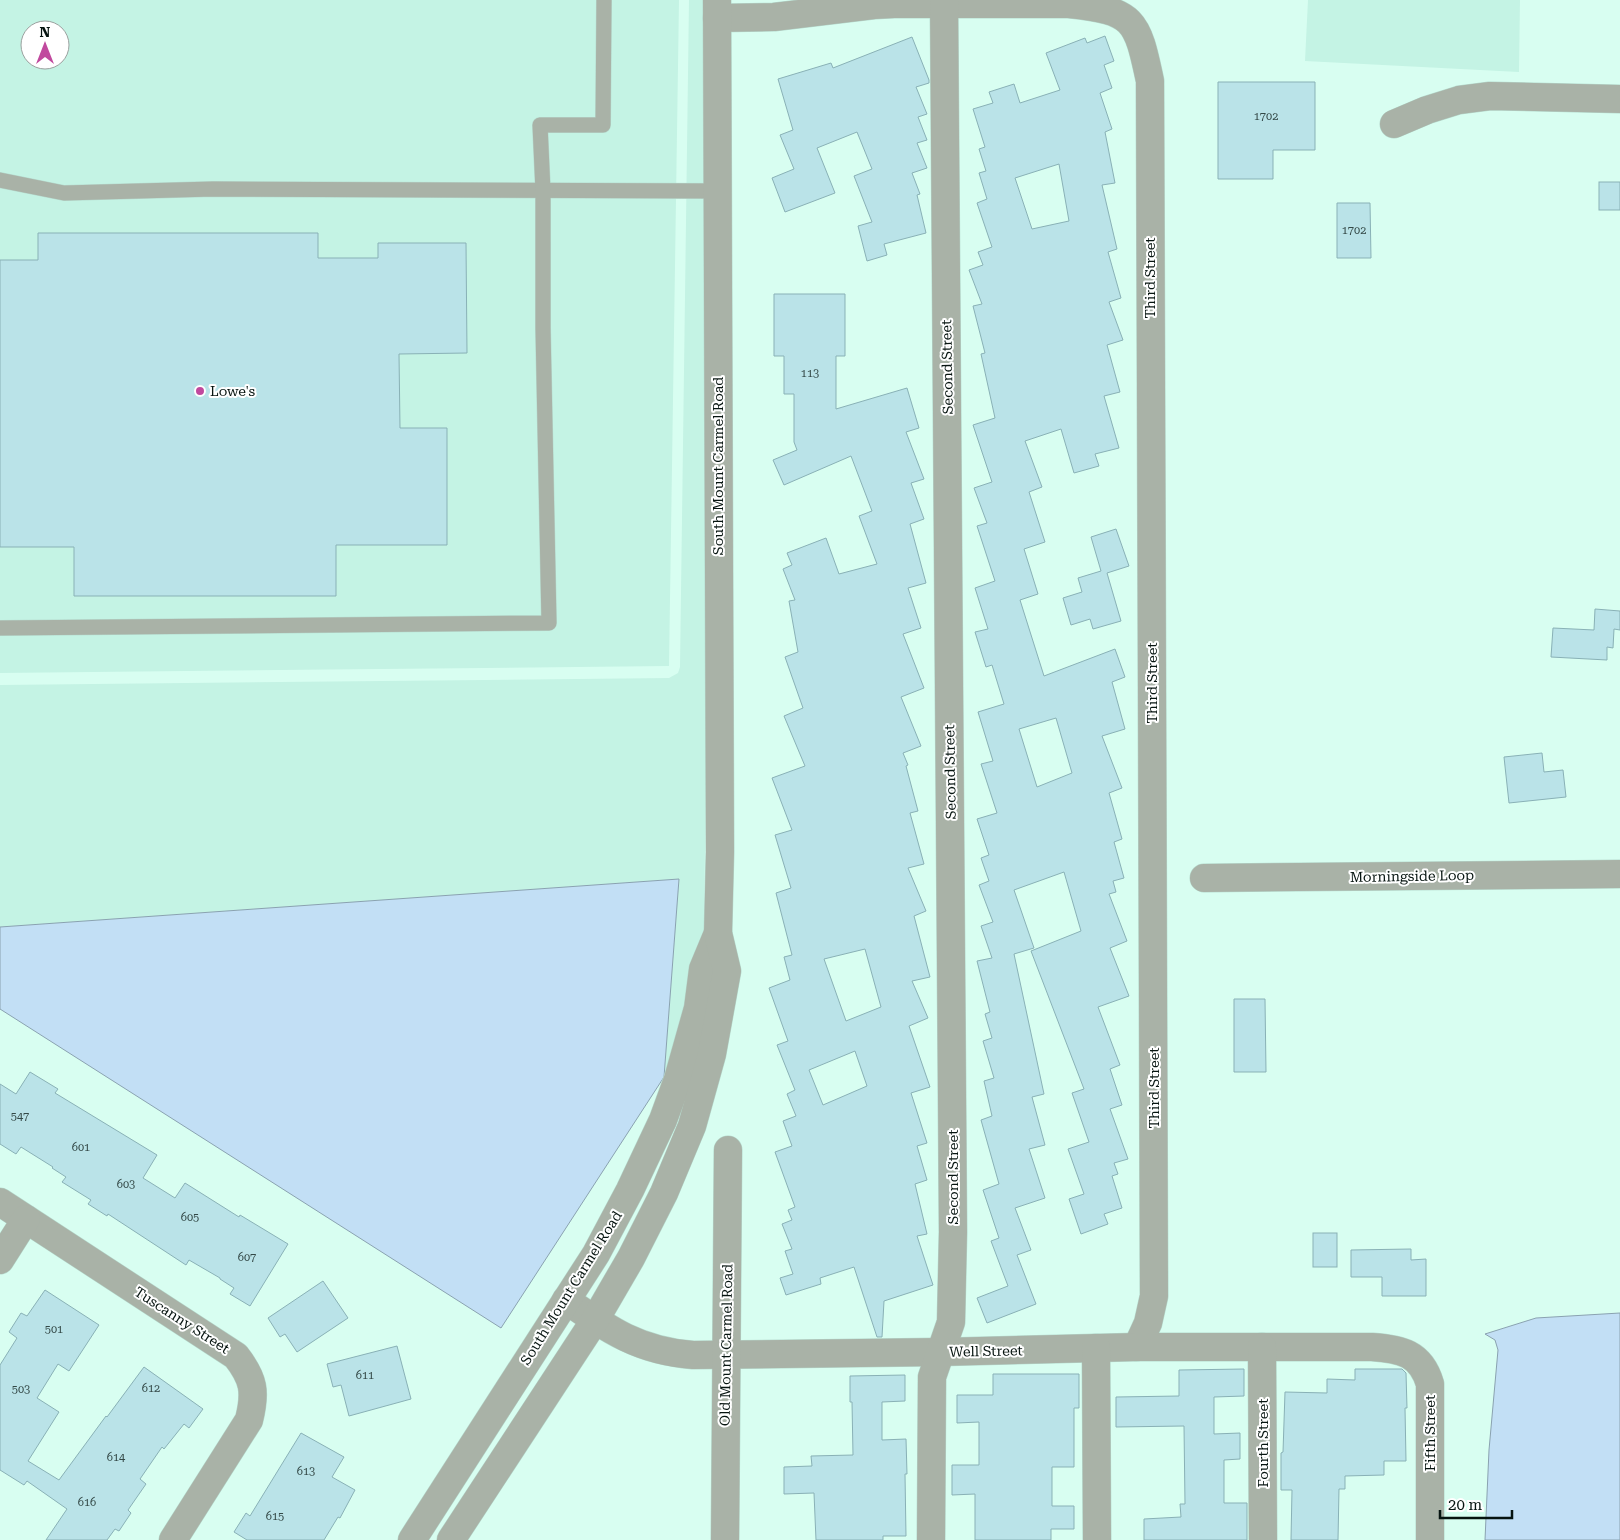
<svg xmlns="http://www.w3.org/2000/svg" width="1620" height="1540" font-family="'Roboto Serif',serif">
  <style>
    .built { fill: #c4f3e4; fill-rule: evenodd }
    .water { fill: #c2dff5; stroke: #8aa2b0 }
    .building { fill: #bae3e8; stroke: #89b1b6; fill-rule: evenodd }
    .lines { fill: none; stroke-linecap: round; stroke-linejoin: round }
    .service-casing { stroke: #b6d9cd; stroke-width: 16 }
    .minor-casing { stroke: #b6d9cd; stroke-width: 29 }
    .tertiary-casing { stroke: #b6d9cd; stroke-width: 29 }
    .service { stroke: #a9b2a7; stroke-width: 15 }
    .minor { stroke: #a9b2a7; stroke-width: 28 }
    .tertiary { stroke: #a9b2a7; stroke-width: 28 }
    .poi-dot { fill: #c1499e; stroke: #fff; stroke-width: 2 }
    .labels { text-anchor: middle; stroke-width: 4; stroke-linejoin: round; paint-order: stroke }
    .number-label { font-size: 11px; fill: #334846 }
    .street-label { font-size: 14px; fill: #061410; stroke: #fff }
    .poi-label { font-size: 14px; fill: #061410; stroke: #fff; text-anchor: start }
  </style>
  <rect width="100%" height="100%" fill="#d8fef1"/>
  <!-- built -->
  <g class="built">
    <path d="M 0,0 L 679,0 L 669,666 L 0,673 ZM 30,30 L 60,30 L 60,60 L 30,60 Z"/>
    <polygon points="689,0 704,0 707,681 704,933 686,1005 664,1077 679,879 0,927 0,685 669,678 678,673 680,667"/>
    <polygon points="1308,0 1520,0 1519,72 1305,61"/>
  </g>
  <!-- water -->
  <g class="water">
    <polygon points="679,879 664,1077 501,1328 0,1009 0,927"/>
    <polygon points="1620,1313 1620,1540 1485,1540 1489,1450 1498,1350 1495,1340 1485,1334 1536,1318"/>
  </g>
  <!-- building -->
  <g class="building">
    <path d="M 1105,36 L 1114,61 L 1104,65 L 1112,88 L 1100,93 L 1112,129 L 1105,132 L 1115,183 L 1102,185 L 1117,249 L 1108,252 L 1121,298 L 1109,302 L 1123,340 L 1107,345 L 1120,392 L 1104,396 L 1119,448 L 1095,454 L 1099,466 L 1074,473 L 1061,429 L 1025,441 L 1042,487 L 1029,492 L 1045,542 L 1024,549 L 1038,594 L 1020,600 L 1044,676 L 1115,649 L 1125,677 L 1112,682 L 1125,729 L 1102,736 L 1122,788 L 1109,793 L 1122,839 L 1114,842 L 1124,878 L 1113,881 L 1116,892 L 1109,894 L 1127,941 L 1110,948 L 1129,996 L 1098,1007 L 1120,1065 L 1110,1069 L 1122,1105 L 1110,1109 L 1128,1159 L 1114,1163 L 1118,1174 L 1112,1176 L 1122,1208 L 1104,1214 L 1108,1224 L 1081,1234 L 1069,1199 L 1084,1194 L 1068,1149 L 1089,1142 L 1072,1093 L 1084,1089 L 1031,951 L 1081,931 L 1064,872 L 1014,890 L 1034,948 L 1014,954 L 1044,1094 L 1032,1097 L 1045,1145 L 1029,1149 L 1045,1198 L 1015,1208 L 1031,1250 L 1017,1255 L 1036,1304 L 987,1323 L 977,1298 L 1008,1286 L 991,1241 L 999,1238 L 983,1190 L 999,1184 L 981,1120 L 992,1116 L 984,1081 L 994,1078 L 983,1041 L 992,1038 L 985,1014 L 990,1012 L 977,961 L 992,958 L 981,926 L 993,922 L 979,885 L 989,881 L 981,858 L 989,855 L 977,819 L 997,813 L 981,764 L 993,761 L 978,712 L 1004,704 L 992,665 L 986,667 L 975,632 L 988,629 L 975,588 L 995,581 L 977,526 L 987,523 L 974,488 L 992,482 L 973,425 L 995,418 L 981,354 L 985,353 L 973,306 L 982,304 L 969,270 L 983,265 L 978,252 L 992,247 L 977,203 L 987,199 L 979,173 L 986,171 L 979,149 L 985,147 L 973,109 L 993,103 L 989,92 L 1014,84 L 1020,103 L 1060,90 L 1046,53 L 1085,38 L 1087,43 ZM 1059,164 L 1069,221 L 1032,229 L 1015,178 ZM 1056,718 L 1072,773 L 1037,787 L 1019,729 Z"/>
    <polygon points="912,37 929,80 929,83 916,87 927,114 918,117 927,140 917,143 927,168 912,173 920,194 917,195 926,233 884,244 887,255 867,261 858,226 872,222 854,176 872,169 857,132 817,148 835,193 785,212 772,178 794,169 780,135 793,130 778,79 831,63 833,68"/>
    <polygon points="1218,82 1315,82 1315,150 1273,150 1273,179 1218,179"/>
    <rect x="1599" y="182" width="21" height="28"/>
    <polygon points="1337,203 1370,203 1371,258 1337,258"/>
    <polygon points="38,233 318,233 318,258 378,258 378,243 466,243 467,353 399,354 400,428 447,428 447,545 336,545 336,596 74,596 74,547 0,547 0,260 38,260"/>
    <path d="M 774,294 L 845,294 L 845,356 L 836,356 L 836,409 L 907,388 L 919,428 L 906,432 L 924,479 L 911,483 L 924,519 L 910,524 L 926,583 L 908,588 L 921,628 L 903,634 L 924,688 L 901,697 L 921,746 L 903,753 L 908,765 L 906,766 L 918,811 L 910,813 L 924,864 L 908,868 L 926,911 L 914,916 L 930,977 L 912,981 L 928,1018 L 909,1026 L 930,1087 L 911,1093 L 927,1143 L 917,1146 L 927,1180 L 915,1184 L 927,1234 L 917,1236 L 933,1285 L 884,1301 L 882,1337 L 877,1337 L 854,1267 L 820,1278 L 821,1284 L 786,1295 L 780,1278 L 793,1274 L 785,1251 L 792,1249 L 782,1224 L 792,1220 L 788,1210 L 795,1207 L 775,1152 L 792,1146 L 783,1121 L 796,1116 L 787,1094 L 795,1090 L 777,1045 L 788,1041 L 769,988 L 790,980 L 784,957 L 792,955 L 776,893 L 791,888 L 775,835 L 792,830 L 772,778 L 805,766 L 784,716 L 803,708 L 785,657 L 798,652 L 789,601 L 795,600 L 783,569 L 792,565 L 787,553 L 826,538 L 839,574 L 877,564 L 859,516 L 872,511 L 851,456 L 784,485 L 773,460 L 797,450 L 794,442 L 794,394 L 784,394 L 784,356 L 774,356 ZM 865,949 L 881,1007 L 846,1021 L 824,959 ZM 855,1051 L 867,1086 L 823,1105 L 809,1070 Z"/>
    <polygon points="1116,529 1129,566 1107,573 1121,621 1093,629 1090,619 1071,625 1063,598 1082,592 1078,578 1101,571 1091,537"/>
    <polygon points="1595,609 1620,611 1620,630 1614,629 1613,648 1607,647 1607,660 1551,657 1553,628 1594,630"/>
    <polygon points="1542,753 1544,772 1563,770 1566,797 1509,803 1504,757"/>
    <polygon points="1234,999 1265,999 1266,1072 1234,1072"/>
    <polygon points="30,1072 58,1089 55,1093 157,1155 143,1178 175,1198 185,1183 239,1217 240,1215 288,1244 250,1306 230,1294 234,1288 220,1279 220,1278 189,1260 186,1265 108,1214 107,1216 88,1204 91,1200 62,1182 66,1177 52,1168 53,1167 21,1147 16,1154 0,1144 0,1084 16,1094"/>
    <rect x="1313" y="1233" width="24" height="34"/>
    <polygon points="1411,1249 1411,1260 1426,1259 1426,1296 1382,1296 1382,1277 1351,1277 1351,1250"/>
    <polygon points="323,1281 348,1318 297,1352 285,1334 280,1337 268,1318"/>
    <polygon points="45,1290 99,1325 69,1371 58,1364 37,1398 59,1412 28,1461 59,1480 106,1416 107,1417 144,1367 203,1409 189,1428 184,1424 164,1449 162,1447 140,1479 146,1484 128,1510 131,1513 119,1531 115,1529 107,1540 46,1540 67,1509 27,1481 24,1485 0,1470 0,1365 17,1338 9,1332 21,1313 27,1316"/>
    <polygon points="397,1346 411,1399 349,1416 341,1385 333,1387 327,1364"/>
    <polygon points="1244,1369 1244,1396 1214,1397 1214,1434 1240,1433 1240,1459 1224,1460 1224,1503 1247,1503 1247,1540 1144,1540 1144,1519 1181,1517 1180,1504 1185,1504 1184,1426 1116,1427 1116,1397 1179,1396 1179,1370"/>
    <polygon points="1355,1369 1402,1369 1406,1373 1407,1408 1405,1408 1406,1461 1384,1461 1384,1475 1345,1476 1345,1489 1339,1489 1338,1540 1291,1540 1292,1490 1281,1490 1281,1453 1283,1452 1285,1392 1327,1393 1327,1379 1355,1380"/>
    <polygon points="993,1374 1079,1374 1079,1408 1074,1408 1074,1467 1052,1467 1052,1506 1074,1506 1074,1529 1051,1529 1051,1540 975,1540 975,1494 952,1495 952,1465 979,1465 979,1422 957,1423 957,1395 993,1395"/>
    <polygon points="905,1375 905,1401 882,1402 882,1440 906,1439 907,1474 905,1474 906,1536 883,1536 883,1540 816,1540 814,1493 784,1494 784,1467 812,1466 811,1456 853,1455 852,1402 850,1402 850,1376"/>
    <polygon points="301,1433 344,1457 332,1477 355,1490 340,1518 338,1517 324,1540 247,1540 234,1532 246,1513 250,1516"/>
  </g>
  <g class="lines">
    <!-- service casing -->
    <g class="service-casing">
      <g id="service">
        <polyline points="0,180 64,193 213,189 717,191"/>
        <polyline points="0,628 549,623 543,328 543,191 540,125 603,125 604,0"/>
      </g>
    </g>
    <!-- minor casing -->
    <g class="minor-casing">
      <g id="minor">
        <path d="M 717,18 L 774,17 L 874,5 L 894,4 L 1069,4 C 1134,11 1137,19 1150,81 L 1154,1296 L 1148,1323 L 1137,1347"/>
        <polyline points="1394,124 1427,110 1459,100 1490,96 1620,99"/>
        <polyline points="1204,878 1620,874"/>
        <path d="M 0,1202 L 236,1356 C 254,1379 256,1392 249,1420 L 173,1540"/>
        <polyline points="0,1260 26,1219"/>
        <path d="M 566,1300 C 609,1330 639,1351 693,1355 L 940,1352 L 1137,1347 L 1372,1347 C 1401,1349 1421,1353 1430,1384 L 1430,1540"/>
        <polyline points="1262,1347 1263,1540"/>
        <polyline points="1096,1348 1097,1540"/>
        <polyline points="725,1540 728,1150"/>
        <polyline points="931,1540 932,1377 951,1322 953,1232 944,0"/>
      </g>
    </g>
    <!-- tertiary casing -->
    <g class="tertiary-casing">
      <g id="tertiary">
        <polyline points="412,1540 596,1254 630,1190 663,1120 678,1079 698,1008 703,969 718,933"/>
        <polyline points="451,1540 595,1320 631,1258 664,1193 692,1126 712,1054 727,971 718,933 720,852 717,0"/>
      </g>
    </g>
    <!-- service -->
    <use href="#service" class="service"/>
    <!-- minor -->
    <use href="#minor" class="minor"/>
    <!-- tertiary -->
    <use href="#tertiary" class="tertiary"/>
  </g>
  <!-- markers -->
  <circle class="poi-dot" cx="200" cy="391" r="5"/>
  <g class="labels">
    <!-- number labels -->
    <g class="number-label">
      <text x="1266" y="120">1702</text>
      <text x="1354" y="234">1702</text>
      <text x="810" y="377">113</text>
      <text x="20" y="1120">547</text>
      <text x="81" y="1151">601</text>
      <text x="126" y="1188">603</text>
      <text x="190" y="1221">605</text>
      <text x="247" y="1261">607</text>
      <text x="54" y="1333">501</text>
      <text x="365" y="1379">611</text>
      <text x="151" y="1392">612</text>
      <text x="21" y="1393">503</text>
      <text x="116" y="1461">614</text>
      <text x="306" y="1475">613</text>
      <text x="87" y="1506">616</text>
      <text x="275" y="1520">615</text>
    </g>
    <!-- street labels -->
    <g class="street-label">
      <text transform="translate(1150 278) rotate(-90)" y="5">Third Street</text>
      <text transform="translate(947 367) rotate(-91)" y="5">Second Street</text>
      <text transform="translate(718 466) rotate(-90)" y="5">South Mount Carmel Road</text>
      <text transform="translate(1152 683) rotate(-90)" y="5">Third Street</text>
      <text transform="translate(950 772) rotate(-91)" y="5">Second Street</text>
      <text transform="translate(1412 876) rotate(-1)" y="5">Morningside Loop</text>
      <text transform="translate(1154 1088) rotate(-90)" y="5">Third Street</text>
      <text transform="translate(953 1177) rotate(-90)" y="5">Second Street</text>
      <text transform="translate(571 1288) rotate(-58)" y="5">South Mount Carmel Road</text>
      <text transform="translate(182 1320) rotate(33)" y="5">Tuscanny Street</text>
      <text transform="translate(726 1345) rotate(-89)" y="5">Old Mount Carmel Road</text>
      <text transform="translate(986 1351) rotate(-1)" y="5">Well Street</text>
      <text transform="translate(1430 1433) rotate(-90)" y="5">Fifth Street</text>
      <text transform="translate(1263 1443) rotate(-90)" y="5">Fourth Street</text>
    </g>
    <!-- poi labels -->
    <g class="poi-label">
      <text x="210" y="396">Lowe's</text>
    </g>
  </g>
  <!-- north arrow -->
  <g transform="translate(45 45)"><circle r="24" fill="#ffffff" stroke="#9ba19f"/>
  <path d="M0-4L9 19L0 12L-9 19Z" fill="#c1499e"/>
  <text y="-8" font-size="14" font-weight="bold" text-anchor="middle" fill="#061410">N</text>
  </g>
  <!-- scale -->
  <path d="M1440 1510v8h72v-8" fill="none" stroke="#061410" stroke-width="2.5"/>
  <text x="1448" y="1510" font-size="15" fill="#061410" stroke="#ffffff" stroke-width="4" paint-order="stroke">20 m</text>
</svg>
